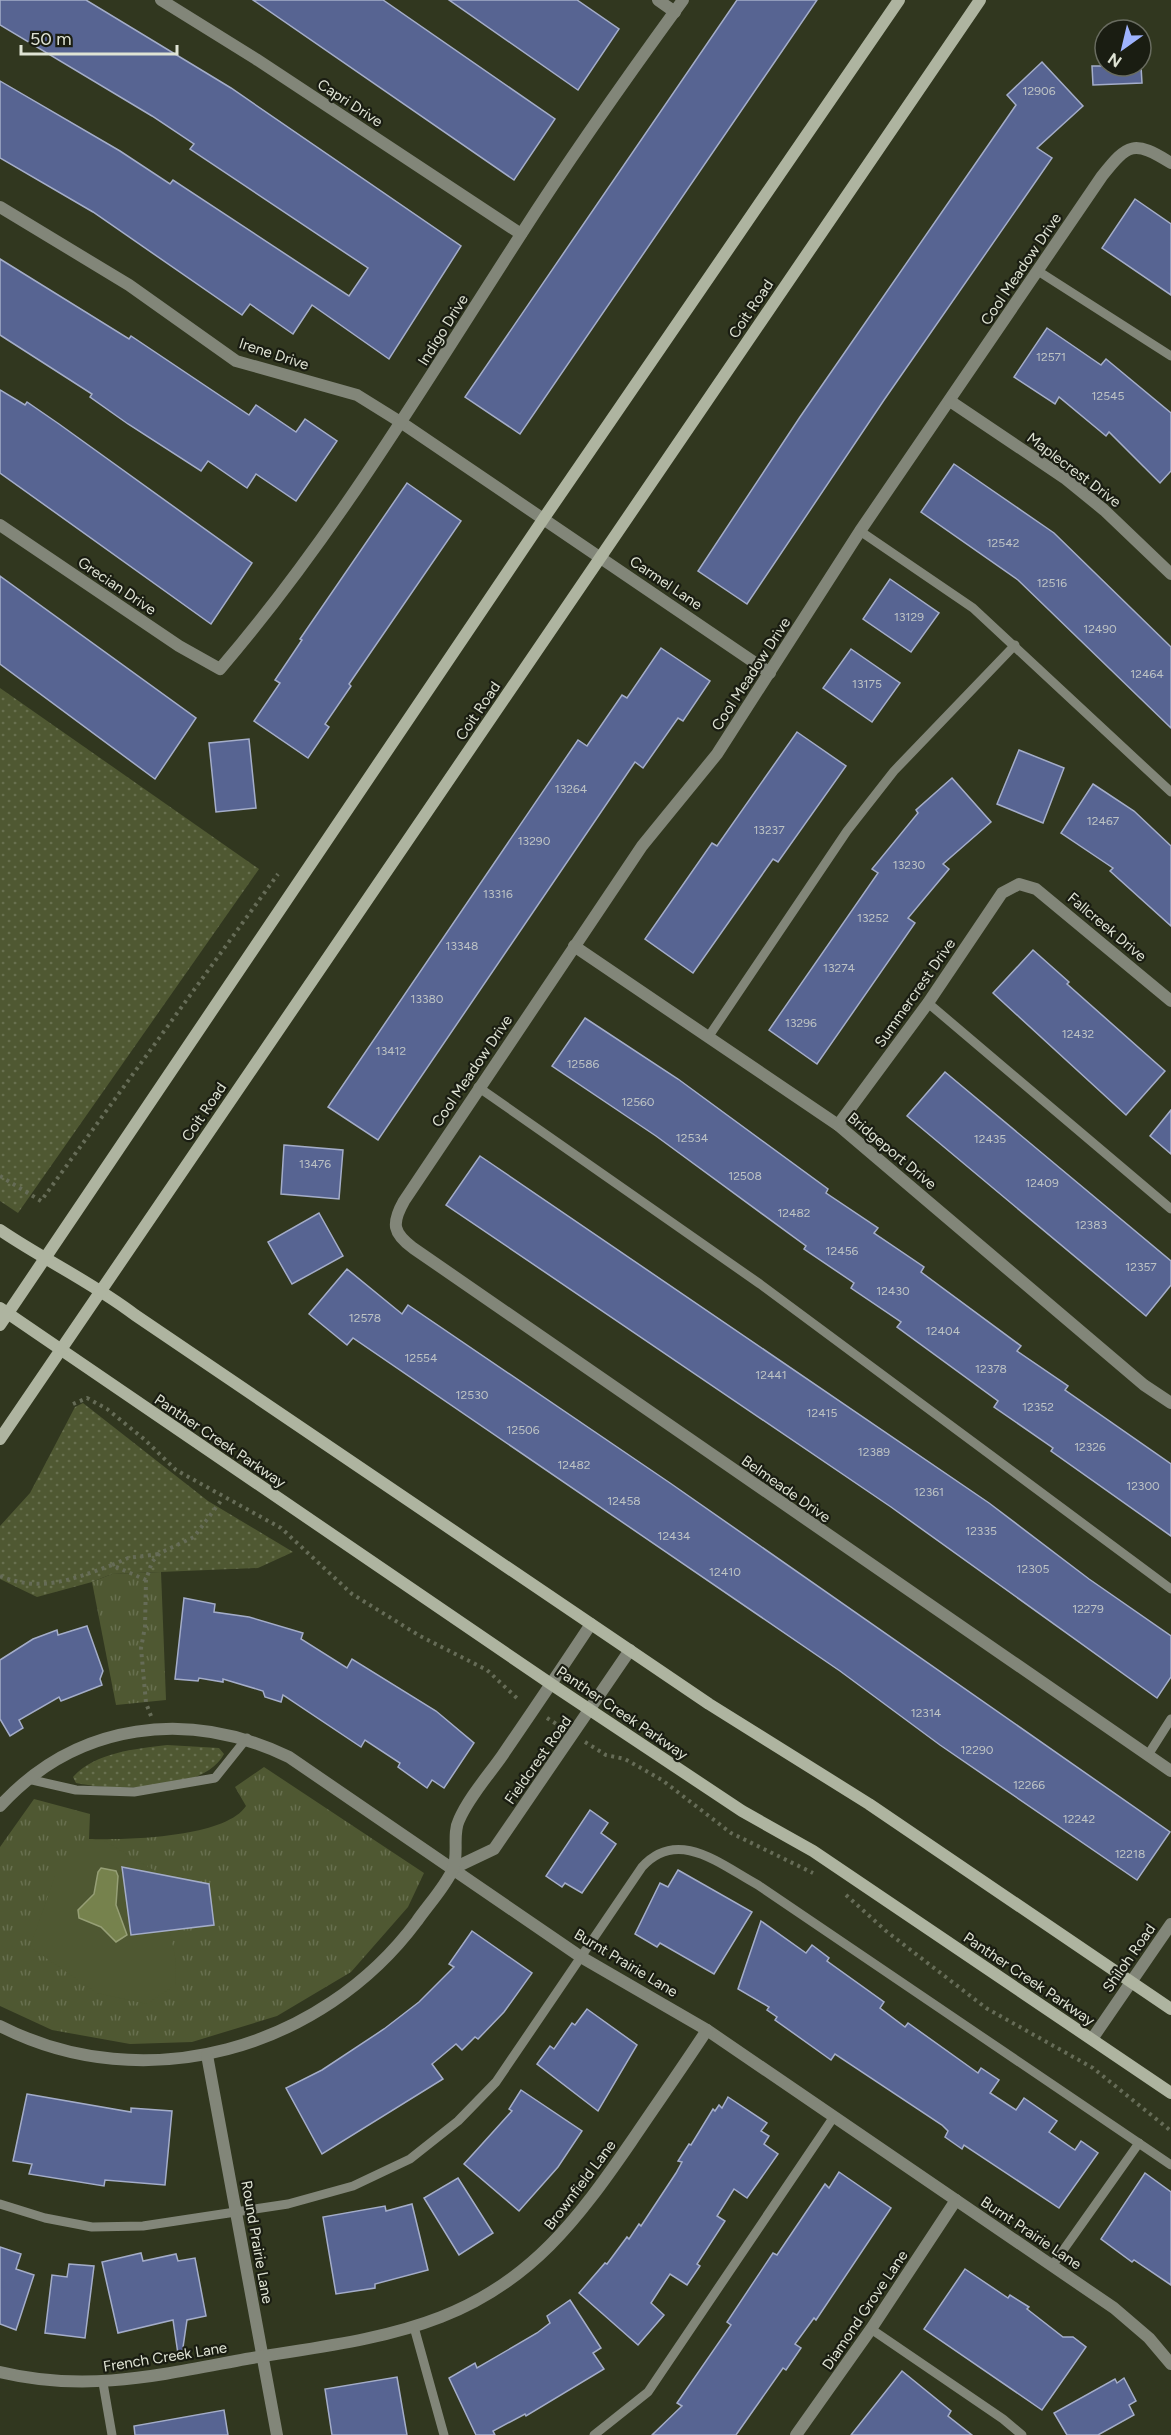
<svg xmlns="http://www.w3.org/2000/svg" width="1171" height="2435" font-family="Figtree,sans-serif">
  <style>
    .grass { fill: url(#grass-dots) }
    .park { fill: url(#park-tufts) }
    .pitch { fill: #4f5832 }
    .water { fill: #76824d; stroke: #969f76; stroke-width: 1.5 }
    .building { fill: #576492; stroke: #a4adc9; stroke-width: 1.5 }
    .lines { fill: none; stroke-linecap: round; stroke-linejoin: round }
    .path { stroke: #666c57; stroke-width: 4; stroke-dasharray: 3 4.5; stroke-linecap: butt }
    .lane { stroke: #828679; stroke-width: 9 }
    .street { stroke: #828679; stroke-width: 12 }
    .secondary { stroke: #aeb4a0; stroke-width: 12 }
    .labels { text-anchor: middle; stroke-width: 4.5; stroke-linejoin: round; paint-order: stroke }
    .number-label { font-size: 12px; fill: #bdc3c4 }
    .street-label { font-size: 15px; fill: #dfe3d4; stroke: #1a1d12 }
  </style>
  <defs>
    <pattern id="grass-dots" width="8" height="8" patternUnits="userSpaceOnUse" patternTransform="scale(1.5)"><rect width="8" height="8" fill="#4f5832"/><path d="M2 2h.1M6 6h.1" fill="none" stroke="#68704f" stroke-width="1.8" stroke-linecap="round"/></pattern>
    <pattern id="park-tufts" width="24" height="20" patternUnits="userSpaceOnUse" patternTransform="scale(1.5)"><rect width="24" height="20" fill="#4f5832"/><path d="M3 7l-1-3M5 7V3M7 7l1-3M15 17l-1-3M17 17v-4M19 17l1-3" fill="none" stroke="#68704f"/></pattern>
  </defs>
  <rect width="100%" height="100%" fill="#31371f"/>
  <!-- grass -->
  <g class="grass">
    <polygon points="0,688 259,869 18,1213 0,1201"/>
    <polygon points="83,1403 208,1501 293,1552 258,1568 112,1574 92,1582 37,1597 0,1579 0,1526 30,1493 75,1407"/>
    <path d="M 167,1745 L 219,1748 L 224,1754 C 204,1793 113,1791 76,1783 L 73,1777 C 96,1752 135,1749 167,1745 Z"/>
  </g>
  <!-- park -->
  <g class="park">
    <polygon points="161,1572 166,1700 116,1705 92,1582 112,1574"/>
    <path d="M 264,1767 L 424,1873 L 408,1907 L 351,1972 L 277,2016 L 192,2042 L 130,2044 L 52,2030 L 0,2006 L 0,1847 L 34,1799 L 90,1814 L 89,1839 C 125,1840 225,1838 246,1806 L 235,1787 Z"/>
  </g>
  <!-- pitch -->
  <polygon class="pitch" points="103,1840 157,1872 176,1961 175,1985 147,2004 97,1993 30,1947 55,1876"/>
  <!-- water -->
  <polygon class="water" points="101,1868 116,1871 118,1876 116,1905 127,1935 116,1942 101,1927 79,1918 78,1910 94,1894 98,1872"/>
  <!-- building -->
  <g class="building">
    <polygon points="0,0 86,0 231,88 461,246 389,359 312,305 293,334 250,304 242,315 93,212 0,158 0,81 120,151 170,184 173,180 349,296 368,268 190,149 194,144 152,116 0,25"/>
    <polygon points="253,0 383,0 555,119 514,180"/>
    <polygon points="449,0 577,0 619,29 578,90"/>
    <polygon points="737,0 817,0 520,434 465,397"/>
    <polygon points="1042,62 1083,106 1037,148 1052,158 884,400 747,604 698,571 800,417 1016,105 1007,95"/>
    <polygon points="1092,66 1141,66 1142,83 1093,85"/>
    <polygon points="1135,199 1171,224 1171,295 1102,248"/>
    <polygon points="0,259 129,339 131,336 249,415 256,405 296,432 305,419 337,441 296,501 256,474 247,488 208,461 201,471 128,424 90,397 92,394 0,335"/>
    <polygon points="1047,328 1101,365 1106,359 1171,413 1171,471 1160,483 1109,432 1106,436 1059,397 1055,404 1014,377"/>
    <polygon points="0,390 25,405 27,402 59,424 252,563 211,624 0,473"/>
    <polygon points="954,464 1054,533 1171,647 1171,728 1018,580 921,512"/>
    <polygon points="407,483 461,521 349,684 351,686 325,724 329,727 308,758 254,721 280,683 275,680 302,640 300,639"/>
    <polygon points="0,576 196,718 155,779 0,664"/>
    <polygon points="890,579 939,613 911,652 863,619"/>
    <polygon points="661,648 710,681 683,721 678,718 643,768 635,762 378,1140 328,1107 578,740 587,746 622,695 627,698"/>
    <polygon points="851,649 900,683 872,722 823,688"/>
    <polygon points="797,732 846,766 778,862 773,859 693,973 645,939 712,843 717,846"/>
    <polygon points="249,739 256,808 216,812 209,743"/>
    <polygon points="1019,750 1064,768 1043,823 997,804"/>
    <polygon points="952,778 991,822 943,864 949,869 908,918 915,923 817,1064 769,1030 878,873 872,869 918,813 916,810"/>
    <polygon points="1093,784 1134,811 1171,846 1171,926 1110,871 1113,868 1061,833"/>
    <polygon points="1033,950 1069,982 1067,984 1165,1071 1126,1115 993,993"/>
    <polygon points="585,1018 678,1079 828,1189 826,1193 878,1228 874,1233 924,1267 921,1272 1021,1346 1017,1351 1068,1386 1065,1390 1171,1464 1171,1536 1051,1451 1053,1448 994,1407 998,1401 897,1327 901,1322 851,1288 854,1283 804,1249 806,1246 656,1136 552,1066"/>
    <polygon points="945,1072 1171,1261 1171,1285 1146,1316 907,1116"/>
    <polygon points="1171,1110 1171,1154 1150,1136"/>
    <polygon points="284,1145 343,1150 339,1199 281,1194"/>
    <polygon points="480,1156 989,1503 1089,1579 1171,1636 1171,1677 1157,1698 891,1507 446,1205"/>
    <polygon points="319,1213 343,1256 292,1284 268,1242"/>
    <polygon points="347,1269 402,1314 408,1305 670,1483 1170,1832 1137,1880 940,1745 840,1671 353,1338 347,1345 309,1314"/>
    <polygon points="184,1598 215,1604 214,1612 249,1617 303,1633 301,1639 347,1668 352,1659 436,1711 474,1743 444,1788 432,1780 427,1788 398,1767 400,1763 365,1740 361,1747 283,1695 281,1702 265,1697 263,1691 223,1679 223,1682 199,1678 198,1681 175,1679"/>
    <polygon points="87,1626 103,1671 100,1679 102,1685 61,1701 59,1697 19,1720 23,1728 10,1736 0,1719 0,1660 33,1639 57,1630 58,1635"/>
    <polygon points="590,1810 608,1823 601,1833 616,1844 582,1893 565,1883 562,1887 546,1876"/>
    <polygon points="122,1867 209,1884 214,1925 131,1935"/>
    <polygon points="678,1870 752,1912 714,1974 660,1943 657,1947 635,1934 660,1883 668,1887"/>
    <polygon points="761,1921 806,1953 812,1945 829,1958 827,1961 884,2002 880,2008 905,2027 908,2023 978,2073 981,2068 999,2080 990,2093 1016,2110 1024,2098 1057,2121 1049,2132 1075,2150 1081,2141 1098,2153 1059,2208 964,2145 962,2149 945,2137 948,2131 942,2125 835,2054 831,2060 775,2020 777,2017 767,2010 769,2007 738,1989"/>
    <polygon points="472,1931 532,1973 504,2012 478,2039 475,2037 462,2050 456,2044 432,2064 443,2079 322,2154 286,2088 322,2070 384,2029 419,2002 454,1967 449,1964"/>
    <polygon points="587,2009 637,2045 598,2111 537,2064 550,2046 554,2049 572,2023 575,2025"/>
    <polygon points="521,2090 582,2131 558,2167 519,2211 464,2164 512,2111 509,2109"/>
    <polygon points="27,2094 131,2112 131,2108 172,2111 165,2185 105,2180 104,2186 29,2174 32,2164 13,2161"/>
    <polygon points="728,2097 767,2123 761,2131 769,2136 764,2144 778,2154 747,2198 734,2189 717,2216 725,2221 697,2264 700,2266 687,2285 670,2274 651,2303 664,2315 638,2345 579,2293 605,2263 607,2264 627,2237 629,2239 639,2224 641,2226 676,2173 682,2162 678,2161 689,2144 691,2145 713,2109 715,2111 719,2105 722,2108"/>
    <polygon points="839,2172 891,2208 816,2320 814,2318 795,2344 801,2348 786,2370 783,2368 736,2435 652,2435 682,2406 677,2403 731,2325 727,2322 773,2253 777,2255 825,2184 829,2188"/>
    <polygon points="1145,2173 1171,2192 1171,2285 1134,2260 1132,2262 1101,2239"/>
    <polygon points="458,2178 493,2233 459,2255 424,2198"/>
    <polygon points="412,2204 428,2270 375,2284 375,2288 336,2294 323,2217 385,2206 386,2211"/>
    <polygon points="0,2247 21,2254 16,2269 34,2275 16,2330 0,2324"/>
    <polygon points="141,2253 143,2261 176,2254 178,2261 195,2258 206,2316 187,2320 182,2354 178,2354 173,2320 118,2333 102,2262"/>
    <polygon points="69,2264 94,2266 85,2338 45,2333 52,2275 67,2277"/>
    <polygon points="965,2269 1008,2298 1010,2295 1029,2307 1027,2309 1063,2337 1073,2337 1086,2347 1042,2410 924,2329"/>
    <polygon points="570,2300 601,2348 593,2353 604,2369 526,2416 525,2414 493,2431 495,2435 476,2435 449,2378 475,2363 477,2368 537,2333 550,2323 547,2316"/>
    <polygon points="902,2371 951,2411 948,2416 972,2435 851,2435"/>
    <polygon points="397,2377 407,2435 332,2435 325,2389"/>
    <polygon points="1124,2378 1136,2401 1129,2405 1134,2415 1098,2435 1067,2435 1054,2413 1115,2379 1117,2383"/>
    <polygon points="224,2410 228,2435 135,2435 134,2426"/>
  </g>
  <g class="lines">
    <!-- path -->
    <g class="path">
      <polyline points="0,1176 41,1201 278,874"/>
      <polyline points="73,1404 87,1398 107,1409 144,1439 176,1470 281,1528 352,1594 420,1636 487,1670 520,1701"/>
      <polyline points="112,1565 128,1558 159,1554"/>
      <path d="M 0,1576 C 41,1593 73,1579 112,1565 L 146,1580"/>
      <polyline points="151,1716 146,1703 141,1648 145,1627 146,1580 152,1562 160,1553 194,1537 223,1498"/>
      <polyline points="547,1718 561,1727"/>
      <polyline points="585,1742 606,1755 625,1759 662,1780 731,1833 813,1873"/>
      <polyline points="846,1895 886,1931 986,2008 1093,2068 1171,2131"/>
    </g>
    <!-- lane -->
    <g class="lane">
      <polyline points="1038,271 1171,356"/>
      <polyline points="860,531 973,608 1171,792"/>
      <polyline points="928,1003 1171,1209"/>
      <polyline points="709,1036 847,831 894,771 1015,645"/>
      <polyline points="478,1087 760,1284 1171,1589"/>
      <polyline points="1148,1755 1171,1719"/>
      <polyline points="28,1779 76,1790 134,1792 215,1778 247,1738"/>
      <path d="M 0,2204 L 45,2218 L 92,2227 L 143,2226 L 288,2204 L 353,2186 L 410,2159 L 458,2121 L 496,2082 L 642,1867 C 678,1827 721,1865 758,1885 L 1171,2165"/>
      <polyline points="1052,2266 1139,2143"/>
      <polyline points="414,2327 444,2435"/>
      <polyline points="871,2329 1003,2419 1022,2435"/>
      <polyline points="103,2383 112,2435"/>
      <polyline points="594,2435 648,2392 833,2118"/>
    </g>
    <!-- street -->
    <g class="street">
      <polyline points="161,0 256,59 521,234"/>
      <polyline points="658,0 675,12"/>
      <path d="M 1171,163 C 1134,140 1128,143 1102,176 L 860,531 L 717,754 L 642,846 L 404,1201 C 391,1224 393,1233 413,1248 L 1171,1771"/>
      <polyline points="0,207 129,285 236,361 357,395 402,423 770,673"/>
      <polyline points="950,401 1066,479 1104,510 1171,574"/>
      <path d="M 0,525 L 179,646 L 220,669 C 335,535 425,383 520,236 C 571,156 627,77 683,0"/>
      <polyline points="574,946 838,1125 1144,1385 1171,1403"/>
      <polyline points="838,1125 928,1003 1002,893 1019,884 1036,889 1171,1001"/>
      <path d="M 0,1806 C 78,1721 189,1709 289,1757 L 581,1957 L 707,2030 L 1114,2308 L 1149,2338 L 1171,2364"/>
      <polyline points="454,1868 494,1849 630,1650"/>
      <path d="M 0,2026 C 145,2100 322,2049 417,1921 C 428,1905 445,1887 453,1869 C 459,1854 452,1834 459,1820 C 469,1797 488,1776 502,1756 C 532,1712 562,1668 591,1624"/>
      <polyline points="1092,2039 1171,1924"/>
      <polyline points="207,2055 277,2435"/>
      <path d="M 0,2372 C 87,2393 160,2375 246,2359 C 310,2348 380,2341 441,2317 C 531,2282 578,2219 631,2142 C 656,2105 682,2068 707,2030"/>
      <polyline points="796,2435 871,2329 956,2200"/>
    </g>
    <!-- secondary -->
    <g class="secondary">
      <path d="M 0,1230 C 44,1260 92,1282 135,1315 L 709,1704 L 869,1804 L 1171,2009"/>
      <polyline points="0,1308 551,1684 742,1811 813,1851 1171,2093"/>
      <polyline points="0,1325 544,518 899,0"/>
      <polyline points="0,1439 980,0"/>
    </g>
  </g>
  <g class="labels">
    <!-- number labels -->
    <g class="number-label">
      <text x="1039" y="95">12906</text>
      <text x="1051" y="361">12571</text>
      <text x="1108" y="400">12545</text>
      <text x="1003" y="547">12542</text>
      <text x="1052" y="587">12516</text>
      <text x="909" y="621">13129</text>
      <text x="1100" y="633">12490</text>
      <text x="1147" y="678">12464</text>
      <text x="867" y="688">13175</text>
      <text x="571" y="793">13264</text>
      <text x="1103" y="825">12467</text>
      <text x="769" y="834">13237</text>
      <text x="534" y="845">13290</text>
      <text x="909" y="869">13230</text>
      <text x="498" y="898">13316</text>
      <text x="873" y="922">13252</text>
      <text x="462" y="950">13348</text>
      <text x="839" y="972">13274</text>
      <text x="427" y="1003">13380</text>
      <text x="801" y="1027">13296</text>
      <text x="1078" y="1038">12432</text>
      <text x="391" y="1055">13412</text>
      <text x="583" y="1068">12586</text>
      <text x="638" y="1106">12560</text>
      <text x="692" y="1142">12534</text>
      <text x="990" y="1143">12435</text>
      <text x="315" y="1168">13476</text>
      <text x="745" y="1180">12508</text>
      <text x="1042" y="1187">12409</text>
      <text x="794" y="1217">12482</text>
      <text x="1091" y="1229">12383</text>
      <text x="842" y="1255">12456</text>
      <text x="1141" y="1271">12357</text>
      <text x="893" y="1295">12430</text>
      <text x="365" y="1322">12578</text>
      <text x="943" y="1335">12404</text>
      <text x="421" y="1362">12554</text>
      <text x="991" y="1373">12378</text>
      <text x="771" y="1379">12441</text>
      <text x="472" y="1399">12530</text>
      <text x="1038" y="1411">12352</text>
      <text x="822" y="1417">12415</text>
      <text x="523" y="1434">12506</text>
      <text x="1090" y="1451">12326</text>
      <text x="874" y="1456">12389</text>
      <text x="574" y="1469">12482</text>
      <text x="1143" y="1490">12300</text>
      <text x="929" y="1496">12361</text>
      <text x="624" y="1505">12458</text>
      <text x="981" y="1535">12335</text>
      <text x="674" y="1540">12434</text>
      <text x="1033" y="1573">12305</text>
      <text x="725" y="1576">12410</text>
      <text x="1088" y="1613">12279</text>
      <text x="926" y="1717">12314</text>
      <text x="977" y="1754">12290</text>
      <text x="1029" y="1789">12266</text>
      <text x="1079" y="1823">12242</text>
      <text x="1130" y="1858">12218</text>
    </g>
    <!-- street labels -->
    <g class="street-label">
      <text transform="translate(350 103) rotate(33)" y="5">Capri Drive</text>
      <text transform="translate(1021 269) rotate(-56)" y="5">Cool Meadow Drive</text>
      <text transform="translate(751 309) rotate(-56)" y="5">Coit Road</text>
      <text transform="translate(443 330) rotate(-58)" y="5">Indigo Drive</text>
      <text transform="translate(274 354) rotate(18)" y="5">Irene Drive</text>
      <text transform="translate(1074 470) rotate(37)" y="5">Maplecrest Drive</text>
      <text transform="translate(666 583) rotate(34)" y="5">Carmel Lane</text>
      <text transform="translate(117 586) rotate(34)" y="5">Grecian Drive</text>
      <text transform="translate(751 674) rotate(-57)" y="5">Cool Meadow Drive</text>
      <text transform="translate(478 711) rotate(-56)" y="5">Coit Road</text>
      <text transform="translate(1107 927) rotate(40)" y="5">Fallcreek Drive</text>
      <text transform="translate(915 993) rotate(-55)" y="5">Summercrest Drive</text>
      <text transform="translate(472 1071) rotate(-56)" y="5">Cool Meadow Drive</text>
      <text transform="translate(204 1112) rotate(-56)" y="5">Coit Road</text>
      <text transform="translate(892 1151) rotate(40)" y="5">Bridgeport Drive</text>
      <text transform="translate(220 1441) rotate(34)" y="5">Panther Creek Parkway</text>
      <text transform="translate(786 1489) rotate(35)" y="5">Belmeade Drive</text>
      <text transform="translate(622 1713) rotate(34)" y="5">Panther Creek Parkway</text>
      <text transform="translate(538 1760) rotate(-55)" y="5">Fieldcrest Road</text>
      <text transform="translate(1129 1958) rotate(-55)" y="5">Shiloh Road</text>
      <text transform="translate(626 1963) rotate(31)" y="5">Burnt Prairie Lane</text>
      <text transform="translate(1029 1979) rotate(34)" y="5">Panther Creek Parkway</text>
      <text transform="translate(580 2185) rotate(-53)" y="5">Brownfield Lane</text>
      <text transform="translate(1031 2233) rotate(34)" y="5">Burnt Prairie Lane</text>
      <text transform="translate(257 2242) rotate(80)" y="5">Round Prairie Lane</text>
      <text transform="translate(865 2310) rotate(-56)" y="5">Diamond Grove Lane</text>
      <text transform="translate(165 2357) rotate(-9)" y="5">French Creek Lane</text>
    </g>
  </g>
  <!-- north arrow -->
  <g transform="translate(1123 48) rotate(214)"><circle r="28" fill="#1a1d12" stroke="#696c60" stroke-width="1.5"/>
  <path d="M0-4.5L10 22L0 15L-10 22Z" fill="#9eb3fd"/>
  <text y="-9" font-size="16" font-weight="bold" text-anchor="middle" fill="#dfe3d4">N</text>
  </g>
  <!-- scale -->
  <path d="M21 45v9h156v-9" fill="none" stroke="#dfe3d4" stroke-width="3"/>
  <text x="30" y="45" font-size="18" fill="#dfe3d4" stroke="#1a1d12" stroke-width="4.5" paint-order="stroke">50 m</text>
</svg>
